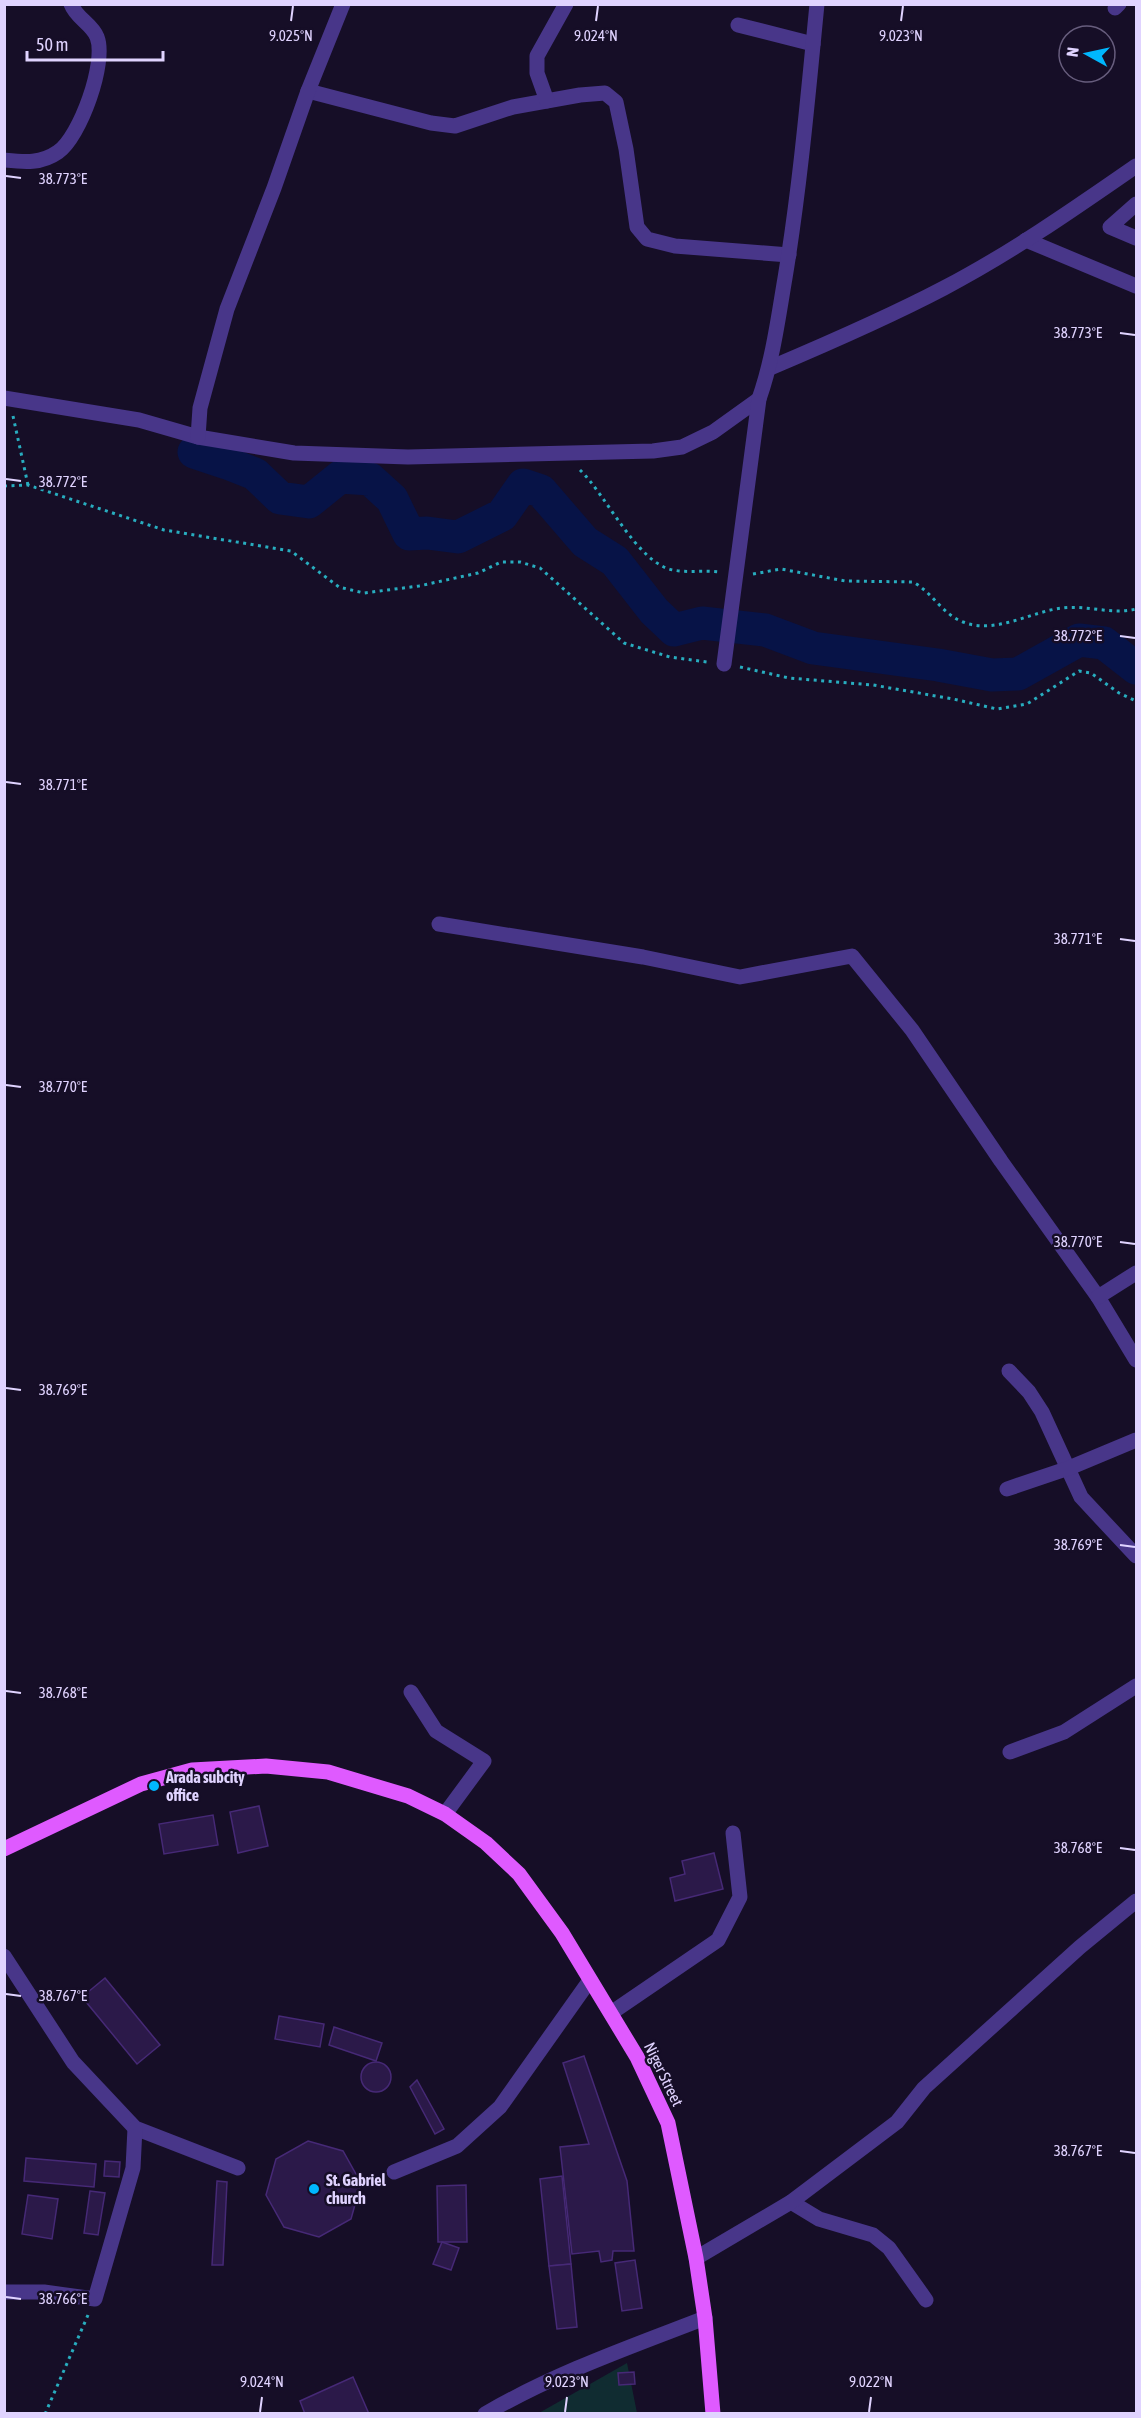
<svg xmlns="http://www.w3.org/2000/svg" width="1141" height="2418" font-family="'Asap Condensed',sans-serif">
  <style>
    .green { fill: #102c31 }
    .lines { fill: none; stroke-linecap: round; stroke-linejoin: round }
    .river { stroke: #071347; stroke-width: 33 }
    .building { fill: #2b1949; stroke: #462976; stroke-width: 1.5 }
    .path { stroke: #28adbf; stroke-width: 3; stroke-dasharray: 3 4.5; stroke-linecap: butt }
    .minor { stroke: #483689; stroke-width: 15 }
    .major { stroke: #df5aff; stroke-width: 15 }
    .ticks { fill: none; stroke: #e0d3ff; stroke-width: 2 }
    .poi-dot { fill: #00b7fe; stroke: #160e27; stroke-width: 2 }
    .labels { text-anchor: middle; stroke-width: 5; stroke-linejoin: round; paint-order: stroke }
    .poi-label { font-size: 16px; font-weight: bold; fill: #e0d3ff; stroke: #160e27; text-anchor: start }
    .street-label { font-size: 16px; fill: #e0d3ff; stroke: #160e27 }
    .ticks-label { font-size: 15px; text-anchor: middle; fill: #e0d3ff; stroke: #160e27; stroke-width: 5; stroke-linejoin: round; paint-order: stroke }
  </style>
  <rect width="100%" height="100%" fill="#160e27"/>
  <!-- green -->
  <polygon class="green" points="627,2363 637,2413 539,2413"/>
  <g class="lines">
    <!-- river -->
    <polyline class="river" points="194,452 227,463 255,474 280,498 309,502 340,477 370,479 392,499 409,534 427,533 458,537 502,515 523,485 541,491 585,542 615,561 654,611 674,630 702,623 765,630 813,648 938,665 992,675 1018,674 1079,640 1104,643 1136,668"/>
  </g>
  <!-- building -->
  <g class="building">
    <polygon points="259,1806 268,1846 238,1853 230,1812"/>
    <polygon points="213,1815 218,1845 164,1854 159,1824"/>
    <polygon points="714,1853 723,1889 675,1901 670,1878 685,1874 682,1861"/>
    <polygon points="105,1978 160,2045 137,2064 82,1997"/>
    <polygon points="279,2016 324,2024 320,2047 275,2039"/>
    <polygon points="334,2027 382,2043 376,2061 329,2045"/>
    <polygon points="584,2056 627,2181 634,2251 613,2251 612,2260 601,2262 599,2251 572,2254 560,2147 589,2144 563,2063"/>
    <circle cx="376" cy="2077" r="15"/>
    <polygon points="417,2080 444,2129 435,2134 410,2087"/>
    <polygon points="308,2141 343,2151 361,2183 351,2219 319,2237 284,2227 266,2195 276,2159"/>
    <polygon points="26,2158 96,2164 94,2187 24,2181"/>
    <polygon points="105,2161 120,2162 119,2177 104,2176"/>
    <polygon points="562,2176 571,2264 549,2266 540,2179"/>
    <polygon points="217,2181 227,2182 223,2265 212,2265"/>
    <polygon points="466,2185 467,2242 438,2242 437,2186"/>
    <polygon points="90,2191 105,2193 98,2235 84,2233"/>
    <polygon points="28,2195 58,2199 52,2239 22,2234"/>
    <polygon points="442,2242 459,2248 451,2270 433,2264"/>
    <polygon points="635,2260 642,2308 622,2311 615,2263"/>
    <polygon points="571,2264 577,2327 557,2329 549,2266"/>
    <polygon points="634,2372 635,2384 619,2385 618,2373"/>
    <polygon points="353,2377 369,2414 305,2414 300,2401"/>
  </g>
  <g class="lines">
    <!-- path -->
    <g class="path">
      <polyline points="13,416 28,485"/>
      <path d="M 580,470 C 607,496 637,563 673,570 C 688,573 704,570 719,572"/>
      <polyline points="4,486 28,485 164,530 291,551 339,587 364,593 419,586 478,573 501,562 520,562 540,568 624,643 670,657 707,662"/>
      <path d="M 753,574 L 781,569 L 845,581 L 913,582 C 932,592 942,614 963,622 C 996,635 1031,611 1063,608 C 1087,605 1112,615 1136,609"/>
      <polyline points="740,667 789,678 873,685 953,699 997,709 1027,704 1079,671 1091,673 1119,693 1136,701"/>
      <polyline points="45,2414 88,2315"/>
    </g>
    <!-- minor -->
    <g class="minor">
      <polyline points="1115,8 1119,4"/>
      <polyline points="738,25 813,44"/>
      <polyline points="308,91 431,123 455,126 513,107 580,95 605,93 616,102 626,149 637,227 647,239 675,246 789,255"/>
      <polyline points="547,101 537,73 537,56 566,4"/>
      <path d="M 4,160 C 24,162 41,164 58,152 C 80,137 107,62 97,37 C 92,24 76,18 71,4"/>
      <polyline points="1136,204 1110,227 1136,238"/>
      <polyline points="1026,240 1136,286"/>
      <path d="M 770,368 C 829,343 887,318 944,288 C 1011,253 1074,209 1136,166"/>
      <polyline points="4,398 139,420 198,437 294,453 408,457 653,451 682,447 713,432 759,399"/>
      <polyline points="198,437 200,408 227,309 274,188 308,91 343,4"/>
      <path d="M 724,664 L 759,399 C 773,359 778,319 785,278 C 800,187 808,96 817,4"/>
      <polyline points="439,924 643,957 740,977 852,956 912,1030 1001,1161 1098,1297 1136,1360"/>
      <polyline points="1098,1297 1136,1273"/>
      <polyline points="1009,1371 1029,1392 1042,1412 1081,1497 1136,1556"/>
      <polyline points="1007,1489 1069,1468 1136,1440"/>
      <polyline points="411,1692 436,1731 484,1761 445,1814"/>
      <polyline points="1010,1752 1064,1732 1136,1686"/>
      <polyline points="4,1956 73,2062 135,2128 238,2168"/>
      <polyline points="611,2013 718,1940 740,1897 733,1833"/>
      <polyline points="394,2172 457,2146 500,2107 590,1980"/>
      <polyline points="791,2202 819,2219 873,2235 889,2248 926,2300"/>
      <polyline points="696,2258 791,2202 897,2122 924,2088 1080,1947 1136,1901"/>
      <polyline points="4,2292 44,2292 95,2299 133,2168 135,2128"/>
      <path d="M 485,2414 C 555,2373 630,2347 705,2318"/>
    </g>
    <!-- major -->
    <polyline class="major" points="4,1849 141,1784 192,1770 266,1766 328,1772 408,1796 445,1814 486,1843 519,1874 562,1933 637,2057 668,2123 696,2258 705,2318 713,2414"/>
  </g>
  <!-- ticks -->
  <path class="ticks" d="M 291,21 L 293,6M 596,21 L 598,6M 901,21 L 903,6M 6,176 L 21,178M 1120,333 L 1135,335M 6,479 L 21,481M 1120,636 L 1135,638M 6,782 L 21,784M 1120,939 L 1135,941M 6,1085 L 21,1087M 1120,1242 L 1135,1244M 6,1388 L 21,1390M 1120,1545 L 1135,1547M 6,1691 L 21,1693M 1120,1848 L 1135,1850M 6,1994 L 21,1996M 1120,2151 L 1135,2153M 6,2297 L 21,2299M 260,2412 L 262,2397M 565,2412 L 567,2397M 869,2412 L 871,2397"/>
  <!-- markers -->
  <g class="poi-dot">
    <circle cx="154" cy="1786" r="6"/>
    <circle cx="314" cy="2189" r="6"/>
  </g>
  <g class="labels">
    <!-- poi labels -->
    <g class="poi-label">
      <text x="166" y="1783">Arada subcity<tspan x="166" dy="18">office</tspan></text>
      <text x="326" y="2186">St. Gabriel<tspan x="326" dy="18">church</tspan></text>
    </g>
    <!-- street labels -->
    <g class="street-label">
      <text transform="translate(664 2074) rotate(64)" y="6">Niger Street</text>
    </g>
  </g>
  <g class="ticks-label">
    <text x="291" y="41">9.025°N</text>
    <text x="596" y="41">9.024°N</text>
    <text x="901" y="41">9.023°N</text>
    <text x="63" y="184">38.773°E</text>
    <text x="1078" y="338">38.773°E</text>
    <text x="63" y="487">38.772°E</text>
    <text x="1078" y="641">38.772°E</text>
    <text x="63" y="790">38.771°E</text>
    <text x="1078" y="944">38.771°E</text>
    <text x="63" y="1092">38.770°E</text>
    <text x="1078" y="1247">38.770°E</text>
    <text x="63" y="1395">38.769°E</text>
    <text x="1078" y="1550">38.769°E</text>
    <text x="63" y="1698">38.768°E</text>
    <text x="1078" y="1853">38.768°E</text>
    <text x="63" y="2001">38.767°E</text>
    <text x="1078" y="2156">38.767°E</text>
    <text x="63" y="2304">38.766°E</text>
    <text x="262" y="2387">9.024°N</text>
    <text x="567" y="2387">9.023°N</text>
    <text x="871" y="2387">9.022°N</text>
  </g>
  <!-- border -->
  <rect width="1141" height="2418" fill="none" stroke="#e0d3ff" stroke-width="12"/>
  <!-- north arrow -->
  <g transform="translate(1087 54) rotate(278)"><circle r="28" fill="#160e27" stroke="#675d7d" stroke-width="1.5"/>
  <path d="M0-4.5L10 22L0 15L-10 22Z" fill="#00b7fe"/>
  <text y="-9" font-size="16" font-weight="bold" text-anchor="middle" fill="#e0d3ff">N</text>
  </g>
  <!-- scale -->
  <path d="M27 51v9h136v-9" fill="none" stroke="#e0d3ff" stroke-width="3"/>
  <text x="36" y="51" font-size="18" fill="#e0d3ff" stroke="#160e27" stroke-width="4.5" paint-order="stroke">50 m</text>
</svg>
